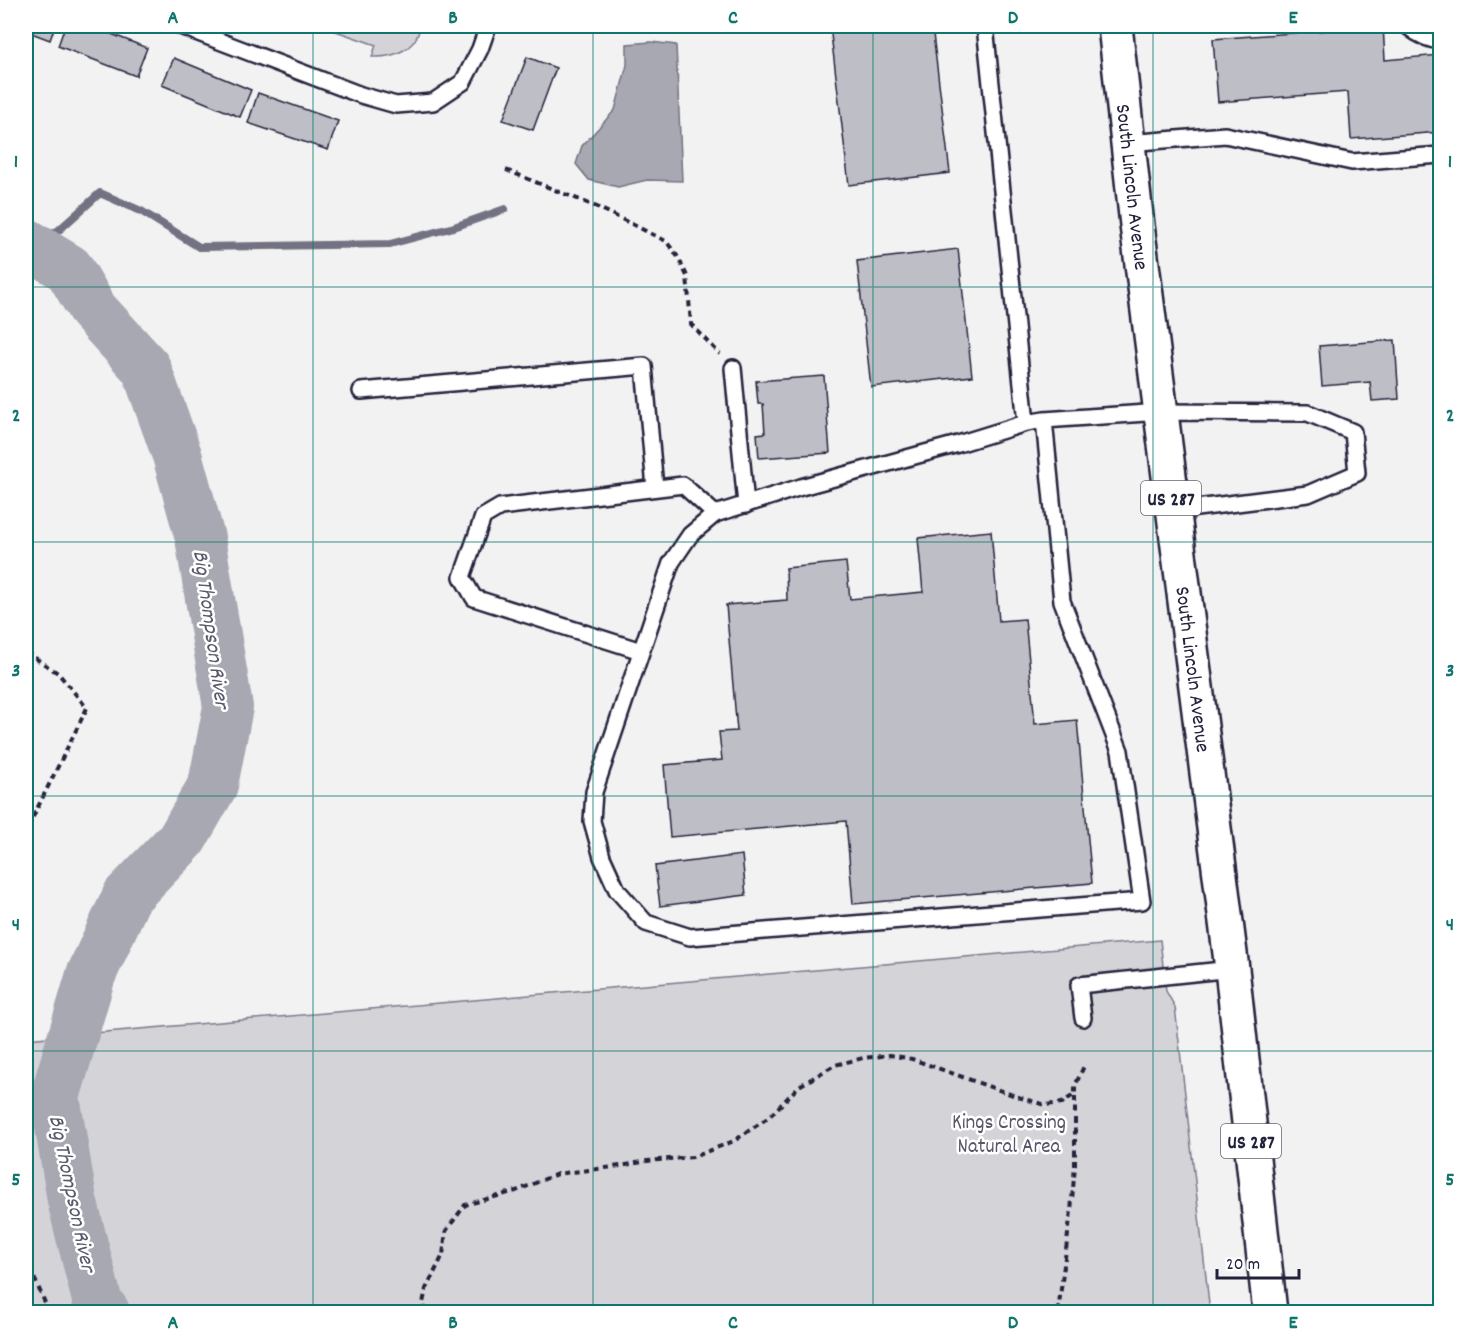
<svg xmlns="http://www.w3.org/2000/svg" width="1466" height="1338" font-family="Dekko,sans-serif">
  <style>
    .green { fill: #d3d3d8; stroke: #7a7a8a; stroke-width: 1.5 }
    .water { fill: #a8a8b2; stroke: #727282; stroke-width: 1.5 }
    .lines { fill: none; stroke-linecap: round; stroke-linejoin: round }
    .stream { stroke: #727282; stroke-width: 8 }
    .river { stroke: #a8a8b2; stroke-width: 50 }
    .building { fill: #bebec6; stroke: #22223b; stroke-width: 1.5 }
    .lane-casing { stroke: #22223b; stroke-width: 20 }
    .highway-casing { stroke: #22223b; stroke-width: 38 }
    .path { stroke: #22223b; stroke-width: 4; stroke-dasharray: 6 4.5; stroke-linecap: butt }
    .lane { stroke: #fff; stroke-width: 15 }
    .highway { stroke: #fff; stroke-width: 33 }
    .grid { fill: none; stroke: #0f766e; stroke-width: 1.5; stroke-opacity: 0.55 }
    .labels { text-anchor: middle; stroke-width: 5; stroke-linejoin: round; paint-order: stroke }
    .shield { fill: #fff; stroke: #646476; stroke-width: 1.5 }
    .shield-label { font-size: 20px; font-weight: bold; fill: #22223b }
    .street-label { font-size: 21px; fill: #22223b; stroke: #fff }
    .park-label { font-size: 21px; fill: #57576a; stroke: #fff }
    .water-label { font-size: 22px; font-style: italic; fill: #58586b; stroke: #fff }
    .neatline { fill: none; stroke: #0f766e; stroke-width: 2 }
    .grid-label { font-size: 20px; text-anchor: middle; font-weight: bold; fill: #0f766e }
  </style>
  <rect width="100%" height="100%" fill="#f2f2f3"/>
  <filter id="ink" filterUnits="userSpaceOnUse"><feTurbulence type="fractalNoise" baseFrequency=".0167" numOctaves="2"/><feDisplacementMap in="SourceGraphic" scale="12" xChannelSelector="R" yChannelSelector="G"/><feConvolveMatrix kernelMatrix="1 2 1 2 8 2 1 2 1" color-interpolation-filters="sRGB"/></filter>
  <g filter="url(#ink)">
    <!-- green -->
    <g class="green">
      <path d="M 335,26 L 420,26 C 417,49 394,58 372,57 L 376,45 L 333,30 Z"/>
      <polygon points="1160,940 1166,991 1175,1007 1210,1312 26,1312 26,1039"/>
    </g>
    <!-- water -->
    <polygon class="water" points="651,42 676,45 682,181 647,180 618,187 589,180 576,164 582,146 615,110 627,65 627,44"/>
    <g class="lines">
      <!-- stream -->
      <polyline class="stream" points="32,247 59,230 100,193 141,211 199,247 390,244 454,227 505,209"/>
      <!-- river -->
      <polyline class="river" points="26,243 69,269 93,310 146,368 177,455 200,538 228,707 213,785 182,839 127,896 91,975 55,1097 72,1200 98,1304 105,1312"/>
    </g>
    <!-- building -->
    <g class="building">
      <polygon points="26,26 55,26 50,40 26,31"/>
      <polygon points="65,26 91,26 147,48 136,76 58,46"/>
      <polygon points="830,26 932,26 950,173 849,185"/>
      <polygon points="1383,26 1385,60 1440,55 1440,132 1351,139 1348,92 1218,102 1213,39"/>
      <polygon points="527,57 556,68 533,130 503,120"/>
      <polygon points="174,58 251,90 240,117 162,85"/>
      <polygon points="258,93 338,121 328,150 248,123"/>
      <polygon points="958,249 972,376 871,387 857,261"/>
      <polygon points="1395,340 1399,399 1372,401 1370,382 1322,386 1319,346"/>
      <polygon points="824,376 830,453 759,458 757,434 765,433 763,404 758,404 756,381"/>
      <polygon points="991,531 999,621 1025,619 1035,724 1077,720 1092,883 853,904 846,821 670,837 664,765 722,760 719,732 737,731 726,605 787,600 786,568 846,562 850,599 923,592 918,538"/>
      <polygon points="742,855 746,895 660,906 655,866"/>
    </g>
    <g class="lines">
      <!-- lane casing -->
      <g class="lane-casing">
        <g id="lane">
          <polyline points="180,26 361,95 396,105 433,102 463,82 480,49 488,26"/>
          <polyline points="985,26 1026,423"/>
          <path d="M 1407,26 C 1417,34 1427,40 1440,41"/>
          <polyline points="1128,143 1225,135 1352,162 1440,155"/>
          <polyline points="733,368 746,505"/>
          <polyline points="361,391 644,366 655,488"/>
          <polyline points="1044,420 1062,601 1120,751 1142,901 690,937 646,923 617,890 602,857 592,821 594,792 671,563 690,535 715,514 801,487 958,444 1026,423 1044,420 1161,412 1308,413 1353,432 1357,473 1308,494 1173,511"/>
          <polyline points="641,651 474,598 462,577 483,517 500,507 683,485 715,514"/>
          <polyline points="1083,1018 1079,985 1232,969"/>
        </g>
      </g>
      <!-- highway casing -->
      <g class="highway-casing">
        <g id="highway">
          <path id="s1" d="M 1115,26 L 1137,225 L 1232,969 L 1270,1312"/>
        </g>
      </g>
      <!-- path -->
      <g class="path">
        <polyline points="506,170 597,207 666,241 678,257 687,276 691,324 720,354"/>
        <polyline points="26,652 58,673 87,708 27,829 26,836"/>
        <polyline points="26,1259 49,1312"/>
        <polyline points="425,1312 423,1303 426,1289 443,1255 446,1231 465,1205 516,1191 557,1174 621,1166 647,1161 693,1157 734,1141 769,1117 799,1086 835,1065 863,1058 890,1055 912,1059 1024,1099 1046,1105 1062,1103 1075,1094"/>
        <polyline points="1058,1312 1071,1211 1075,1166 1075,1086 1084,1066"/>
      </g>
      <!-- lane -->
      <use href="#lane" class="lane"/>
      <!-- highway -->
      <use href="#highway" class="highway"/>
    </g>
  </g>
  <!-- grid -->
  <path class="grid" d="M 313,26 L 313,1312M 593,26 L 593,1312M 873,26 L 873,1312M 1153,26 L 1153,1312M 26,287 L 1440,287M 26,542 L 1440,542M 26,796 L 1440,796M 26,1051 L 1440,1051"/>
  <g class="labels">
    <!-- shield labels -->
    <g class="shield">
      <rect x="1141" y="481" width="60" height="34" rx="4.5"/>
      <rect x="1221" y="1124" width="60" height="34" rx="4.5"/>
    </g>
    <g class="shield-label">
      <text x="1171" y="505">US 287</text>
      <text x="1251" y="1148">US 287</text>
    </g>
    <!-- street labels -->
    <g class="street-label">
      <text dy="7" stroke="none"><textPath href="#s1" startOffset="162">South Lincoln Avenue</textPath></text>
      <text dy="7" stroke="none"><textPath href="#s1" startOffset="648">South Lincoln Avenue</textPath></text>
    </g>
    <!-- park labels -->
    <g class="park-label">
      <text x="1009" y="1128">Kings Crossing<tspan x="1009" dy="24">Natural Area</tspan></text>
    </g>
    <!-- water labels -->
    <g class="water-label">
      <text transform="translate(213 629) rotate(82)" y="8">Big Thompson River</text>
      <text transform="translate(74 1193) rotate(78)" y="8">Big Thompson River</text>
    </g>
  </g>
  <!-- margin -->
  <rect width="1466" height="1338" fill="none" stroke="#fff" stroke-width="66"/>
  <!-- scale -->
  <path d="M1217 1269v9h82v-9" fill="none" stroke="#22223b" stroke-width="3"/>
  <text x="1226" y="1269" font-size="18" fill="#22223b" stroke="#ffffff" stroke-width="4.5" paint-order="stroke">20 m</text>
  <rect x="33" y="33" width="1400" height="1272" class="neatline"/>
  <g class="grid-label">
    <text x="173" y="23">A</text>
    <text x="453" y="23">B</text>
    <text x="733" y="23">C</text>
    <text x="1013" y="23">D</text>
    <text x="1293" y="23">E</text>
    <text x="16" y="167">1</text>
    <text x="1450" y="167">1</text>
    <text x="16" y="421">2</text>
    <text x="1450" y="421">2</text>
    <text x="16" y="676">3</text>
    <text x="1450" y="676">3</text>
    <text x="16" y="930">4</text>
    <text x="1450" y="930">4</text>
    <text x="16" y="1185">5</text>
    <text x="1450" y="1185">5</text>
    <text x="173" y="1328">A</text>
    <text x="453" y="1328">B</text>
    <text x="733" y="1328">C</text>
    <text x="1013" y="1328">D</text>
    <text x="1293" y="1328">E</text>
  </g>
</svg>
